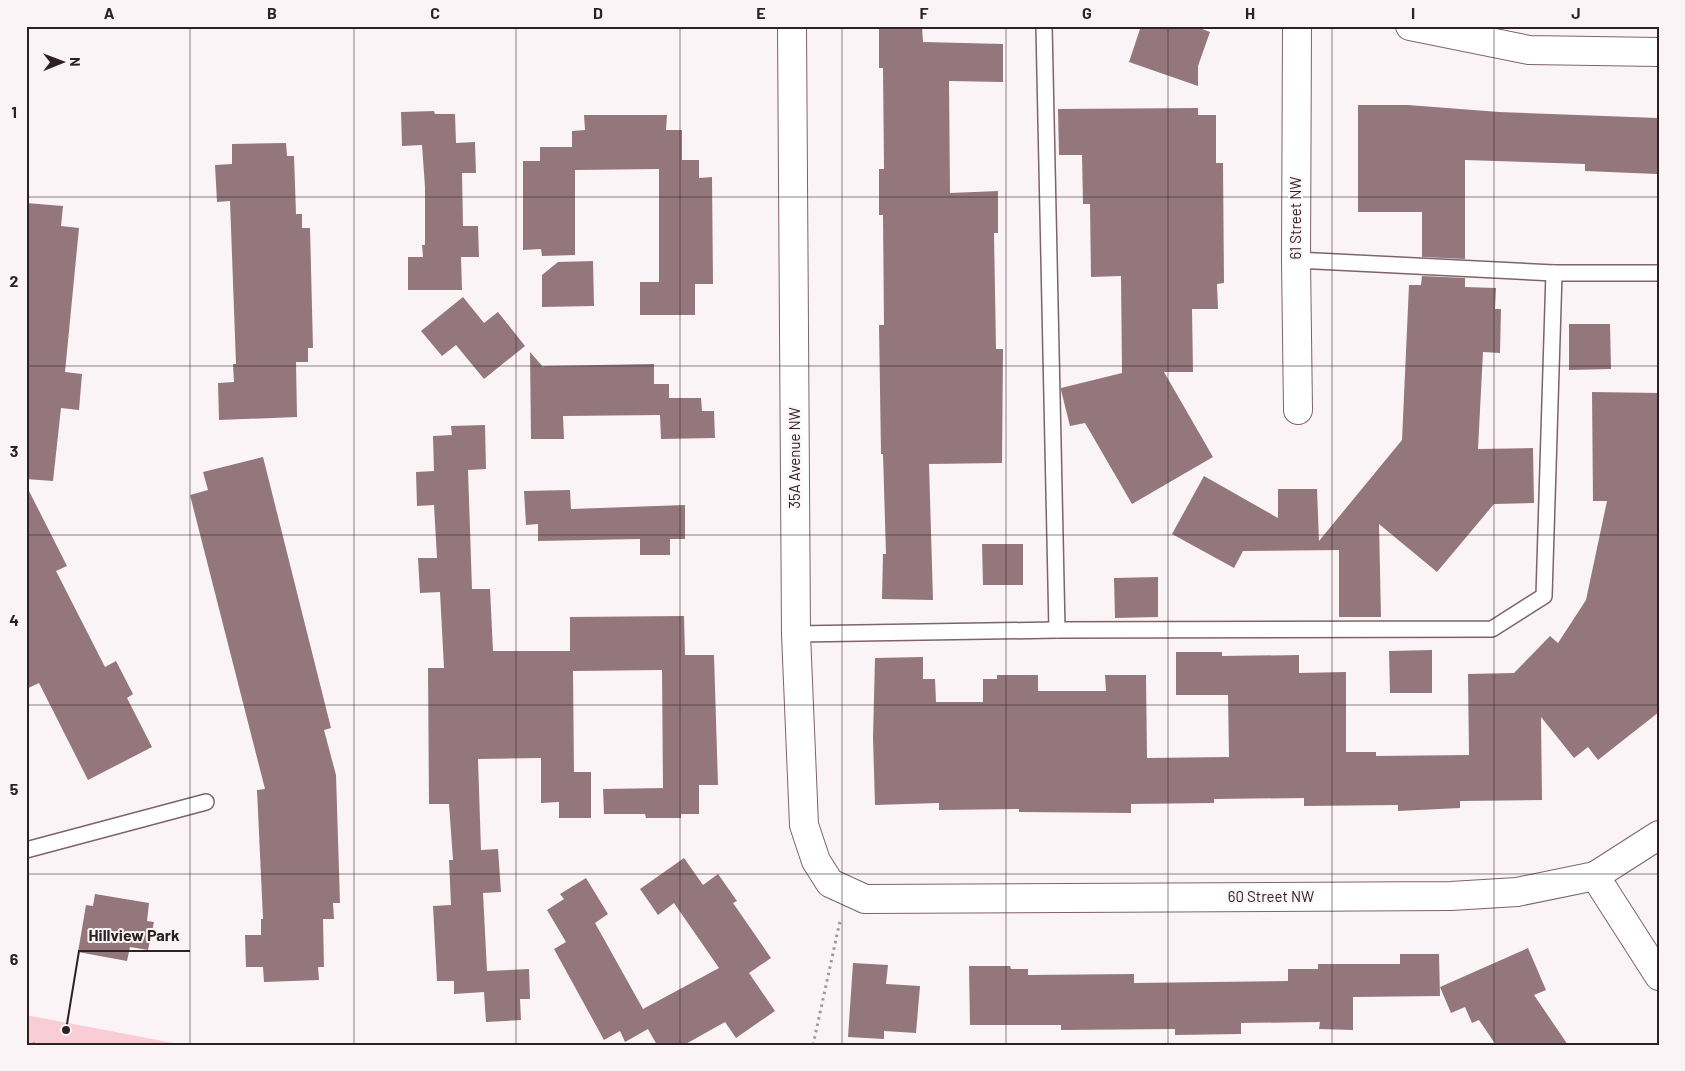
<svg xmlns="http://www.w3.org/2000/svg" width="1685" height="1071" font-family="Barlow,sans-serif">
  <style>
    .green { fill: #f9cdd6 }
    .building { fill: #93777d }
    .lines { fill: none; stroke-linecap: round; stroke-linejoin: round }
    .service-casing { stroke: #7e6369; stroke-width: 18 }
    .minor-casing { stroke: #7e6369; stroke-width: 30 }
    .path { stroke: #a1989a; stroke-width: 3; stroke-dasharray: 2.5 4; stroke-linecap: butt }
    .service { stroke: #fff; stroke-width: 15 }
    .minor { stroke: #fff; stroke-width: 28 }
    .grid { fill: none; stroke: #2d2124; stroke-width: 1; stroke-opacity: 0.55 }
    .labels { text-anchor: middle; stroke-width: 4; stroke-linejoin: round; paint-order: stroke }
    .street-label { font-size: 15px; fill: #2d2124; stroke: #fbf4f6 }
    .leader { fill: none; stroke: #2d2124; stroke-width: 2 }
    .callout-dot { fill: #2d2124; stroke: #fbf4f6; stroke-width: 2 }
    .callout-label { font-size: 16px; text-anchor: middle; font-weight: bold; fill: #2d2124; stroke: #fbf4f6; stroke-width: 4; stroke-linejoin: round; paint-order: stroke }
    .neatline { fill: none; stroke: #2d2124; stroke-width: 2 }
    .grid-label { font-size: 16px; text-anchor: middle; font-weight: bold; fill: #2d2124 }
  </style>
  <rect width="100%" height="100%" fill="#fbf4f6"/>
  <!-- green -->
  <polygon class="green" points="26,1015 184,1045 26,1045"/>
  <!-- building -->
  <g class="building">
    <polygon points="879,26 922,26 923,42 1003,44 1003,82 949,81 950,193 998,191 998,233 994,233 996,349 1003,349 1002,463 929,464 933,600 882,599 883,554 886,554 883,454 881,454 879,325 884,325 883,215 879,215 879,169 884,169 883,68 879,68"/>
    <polygon points="1141,26 1194,26 1210,32 1198,66 1198,86 1129,62"/>
    <polygon points="1358,105 1408,105 1499,112 1658,118 1657,174 1585,171 1585,164 1465,160 1465,259 1422,257 1422,212 1358,212"/>
    <polygon points="1198,108 1198,115 1216,115 1216,163 1223,163 1224,283 1217,284 1218,309 1192,309 1193,372 1164,372 1213,457 1132,504 1085,423 1070,426 1061,390 1061,388 1122,373 1121,276 1091,277 1090,204 1083,204 1082,155 1059,155 1058,109"/>
    <polygon points="434,111 435,114 455,114 456,143 475,142 476,173 462,173 463,226 478,226 479,257 461,257 462,290 408,290 408,257 423,257 422,245 425,245 425,187 422,145 402,146 401,112"/>
    <polygon points="584,115 667,115 666,130 682,130 682,160 699,160 699,178 712,177 713,284 695,284 695,315 640,315 640,282 659,282 659,169 575,170 575,255 542,256 541,249 523,250 523,161 540,161 540,147 572,147 572,131 585,130"/>
    <polygon points="286,143 287,156 294,156 296,214 302,214 302,228 310,228 313,348 308,348 308,362 296,362 297,417 219,420 218,383 234,382 233,364 236,364 230,201 217,202 215,165 232,164 232,144"/>
    <polygon points="26,203 63,206 61,226 79,228 65,372 82,374 79,410 61,408 53,481 26,479"/>
    <polygon points="593,261 594,306 542,307 542,275 558,262"/>
    <polygon points="1422,276 1465,278 1465,287 1496,288 1495,309 1501,309 1500,353 1483,352 1478,449 1533,448 1534,503 1494,504 1437,572 1379,524 1381,617 1339,617 1339,550 1243,551 1234,568 1172,534 1204,476 1278,518 1278,489 1317,489 1319,541 1402,440 1409,285 1421,285"/>
    <polygon points="463,297 484,323 498,312 525,346 484,379 456,345 442,356 421,331"/>
    <polygon points="1569,324 1610,324 1611,369 1569,370"/>
    <polygon points="530,352 544,368 543,366 654,364 654,384 669,384 669,398 701,398 702,411 714,411 715,438 661,439 660,415 563,416 564,439 531,439"/>
    <polygon points="1592,392 1659,393 1659,712 1598,760 1588,747 1574,758 1541,717 1542,800 1460,801 1460,808 1398,811 1398,805 1304,806 1304,798 1214,799 1214,803 1131,804 1131,813 1019,812 1019,809 939,810 939,803 875,805 873,738 875,658 923,657 923,679 935,679 936,702 983,702 983,679 997,679 997,675 1038,675 1038,691 1106,691 1105,675 1146,675 1147,758 1229,757 1228,695 1176,695 1176,652 1222,652 1222,656 1299,655 1299,673 1346,672 1346,752 1376,752 1376,756 1469,755 1468,674 1514,673 1550,636 1558,643 1586,600 1607,501 1593,501"/>
    <polygon points="485,425 486,469 468,470 472,589 490,589 493,651 570,651 570,617 684,616 685,655 714,655 718,785 699,785 699,814 681,814 681,818 646,818 645,814 604,814 603,789 663,788 662,670 573,671 574,772 591,772 591,818 559,818 559,802 541,803 541,758 478,759 481,850 498,849 501,892 483,893 487,971 529,969 530,999 520,999 521,1020 486,1022 484,992 454,994 454,981 437,981 433,906 451,905 449,860 453,860 449,804 429,804 428,668 444,668 440,592 420,593 418,558 437,558 434,505 417,506 416,472 434,471 433,436 452,435 451,426"/>
    <polygon points="263,457 331,728 324,730 336,775 340,903 333,903 334,919 323,919 324,967 318,967 319,980 264,982 263,967 246,967 245,935 261,935 261,919 263,919 257,790 265,789 190,495 208,490 203,472"/>
    <polygon points="26,485 67,566 56,571 105,667 116,661 133,694 127,698 152,747 88,780 39,683 26,689"/>
    <polygon points="570,490 571,509 685,505 685,539 670,539 670,555 640,555 640,539 538,541 538,524 526,525 524,491"/>
    <polygon points="982,544 1023,544 1023,585 983,585"/>
    <polygon points="1158,577 1158,617 1115,618 1114,578"/>
    <polygon points="1432,650 1432,693 1390,693 1389,651"/>
    <polygon points="684,858 703,885 718,874 737,901 733,903 771,958 749,973 775,1011 736,1038 725,1022 684,1045 657,1045 648,1029 625,1042 620,1031 604,1040 554,949 566,942 547,910 564,899 560,894 586,878 608,914 595,923 643,1009 719,968 674,903 658,915 640,889"/>
    <polygon points="95,894 149,903 147,921 154,922 148,950 130,947 127,961 78,952 86,905 93,906"/>
    <polygon points="1528,948 1546,990 1534,995 1568,1045 1496,1045 1479,1020 1472,1023 1465,1007 1451,1013 1440,987"/>
    <polygon points="1400,954 1439,954 1440,996 1353,997 1353,1030 1319,1029 1320,1022 1241,1023 1241,1034 1175,1035 1175,1029 1061,1030 1061,1025 970,1025 969,966 1010,966 1011,969 1028,969 1028,975 1134,974 1134,983 1288,981 1288,969 1318,969 1318,964 1400,964"/>
    <polygon points="853,963 888,965 886,984 920,986 916,1033 884,1031 884,1039 848,1037"/>
  </g>
  <g class="lines">
    <!-- service casing -->
    <g class="service-casing">
      <g id="service">
        <polyline points="1044,26 1057,630 1492,629 1544,596 1554,273"/>
        <polyline points="1296,260 1554,273 1659,273"/>
        <polyline points="796,634 1057,630"/>
        <polyline points="26,850 206,802"/>
      </g>
    </g>
    <!-- minor casing -->
    <g class="minor-casing">
      <g id="minor">
        <polyline points="792,26 796,634 804,825 816,861 830,883 865,899 1451,896 1517,892 1595,876 1659,976"/>
        <polyline points="1297,26 1296,260 1298,410"/>
        <polyline points="1410,26 1529,50 1659,52"/>
        <polyline points="1595,876 1659,835"/>
      </g>
    </g>
    <!-- path -->
    <g class="path">
      <polyline points="26,1043 43,1045"/>
      <polyline points="813,1045 840,921"/>
    </g>
    <!-- service -->
    <use href="#service" class="service"/>
    <!-- minor -->
    <use href="#minor" class="minor"/>
  </g>
  <!-- grid -->
  <path class="grid" d="M 190,26 L 190,1045M 354,26 L 354,1045M 516,26 L 516,1045M 680,26 L 680,1045M 842,26 L 842,1045M 1006,26 L 1006,1045M 1168,26 L 1168,1045M 1332,26 L 1332,1045M 1494,26 L 1494,1045M 26,197 L 1659,197M 26,366 L 1659,366M 26,535 L 1659,535M 26,705 L 1659,705M 26,874 L 1659,874"/>
  <g class="labels">
    <!-- street labels -->
    <g class="street-label">
      <text transform="translate(1296 218) rotate(-90)" y="5">61 Street NW</text>
      <text transform="translate(795 458) rotate(-90)" y="5">35A Avenue NW</text>
      <text x="1271" y="902">60 Street NW</text>
    </g>
  </g>
  <!-- callouts -->
  <path class="leader" d="M66 1030L79 951H190"/>
  <circle class="callout-dot" cx="66" cy="1030" r="5"/>
  <g class="callout-label">
    <text x="134" y="941">Hillview Park</text>
  </g>
  <!-- border -->
  <rect width="1685" height="1071" fill="none" stroke="#fbf4f6" stroke-width="55"/>
  <!-- north arrow -->
  <g transform="translate(62 62) rotate(89)" stroke="#fbf4f6" stroke-width="4" paint-order="stroke">
  <path d="M0-4L9 19L0 12L-9 19Z" fill="#2d2124"/>
  <text y="-8" font-size="14" font-weight="bold" text-anchor="middle" fill="#2d2124">N</text>
  </g>
  <rect x="28" y="28" width="1630" height="1016" class="neatline"/>
  <g class="grid-label">
    <text x="109" y="19">A</text>
    <text x="272" y="19">B</text>
    <text x="435" y="19">C</text>
    <text x="598" y="19">D</text>
    <text x="761" y="19">E</text>
    <text x="924" y="19">F</text>
    <text x="1087" y="19">G</text>
    <text x="1250" y="19">H</text>
    <text x="1413" y="19">I</text>
    <text x="1576" y="19">J</text>
    <text x="14" y="118">1</text>
    <text x="14" y="287">2</text>
    <text x="14" y="457">3</text>
    <text x="14" y="626">4</text>
    <text x="14" y="795">5</text>
    <text x="14" y="965">6</text>
  </g>
</svg>
